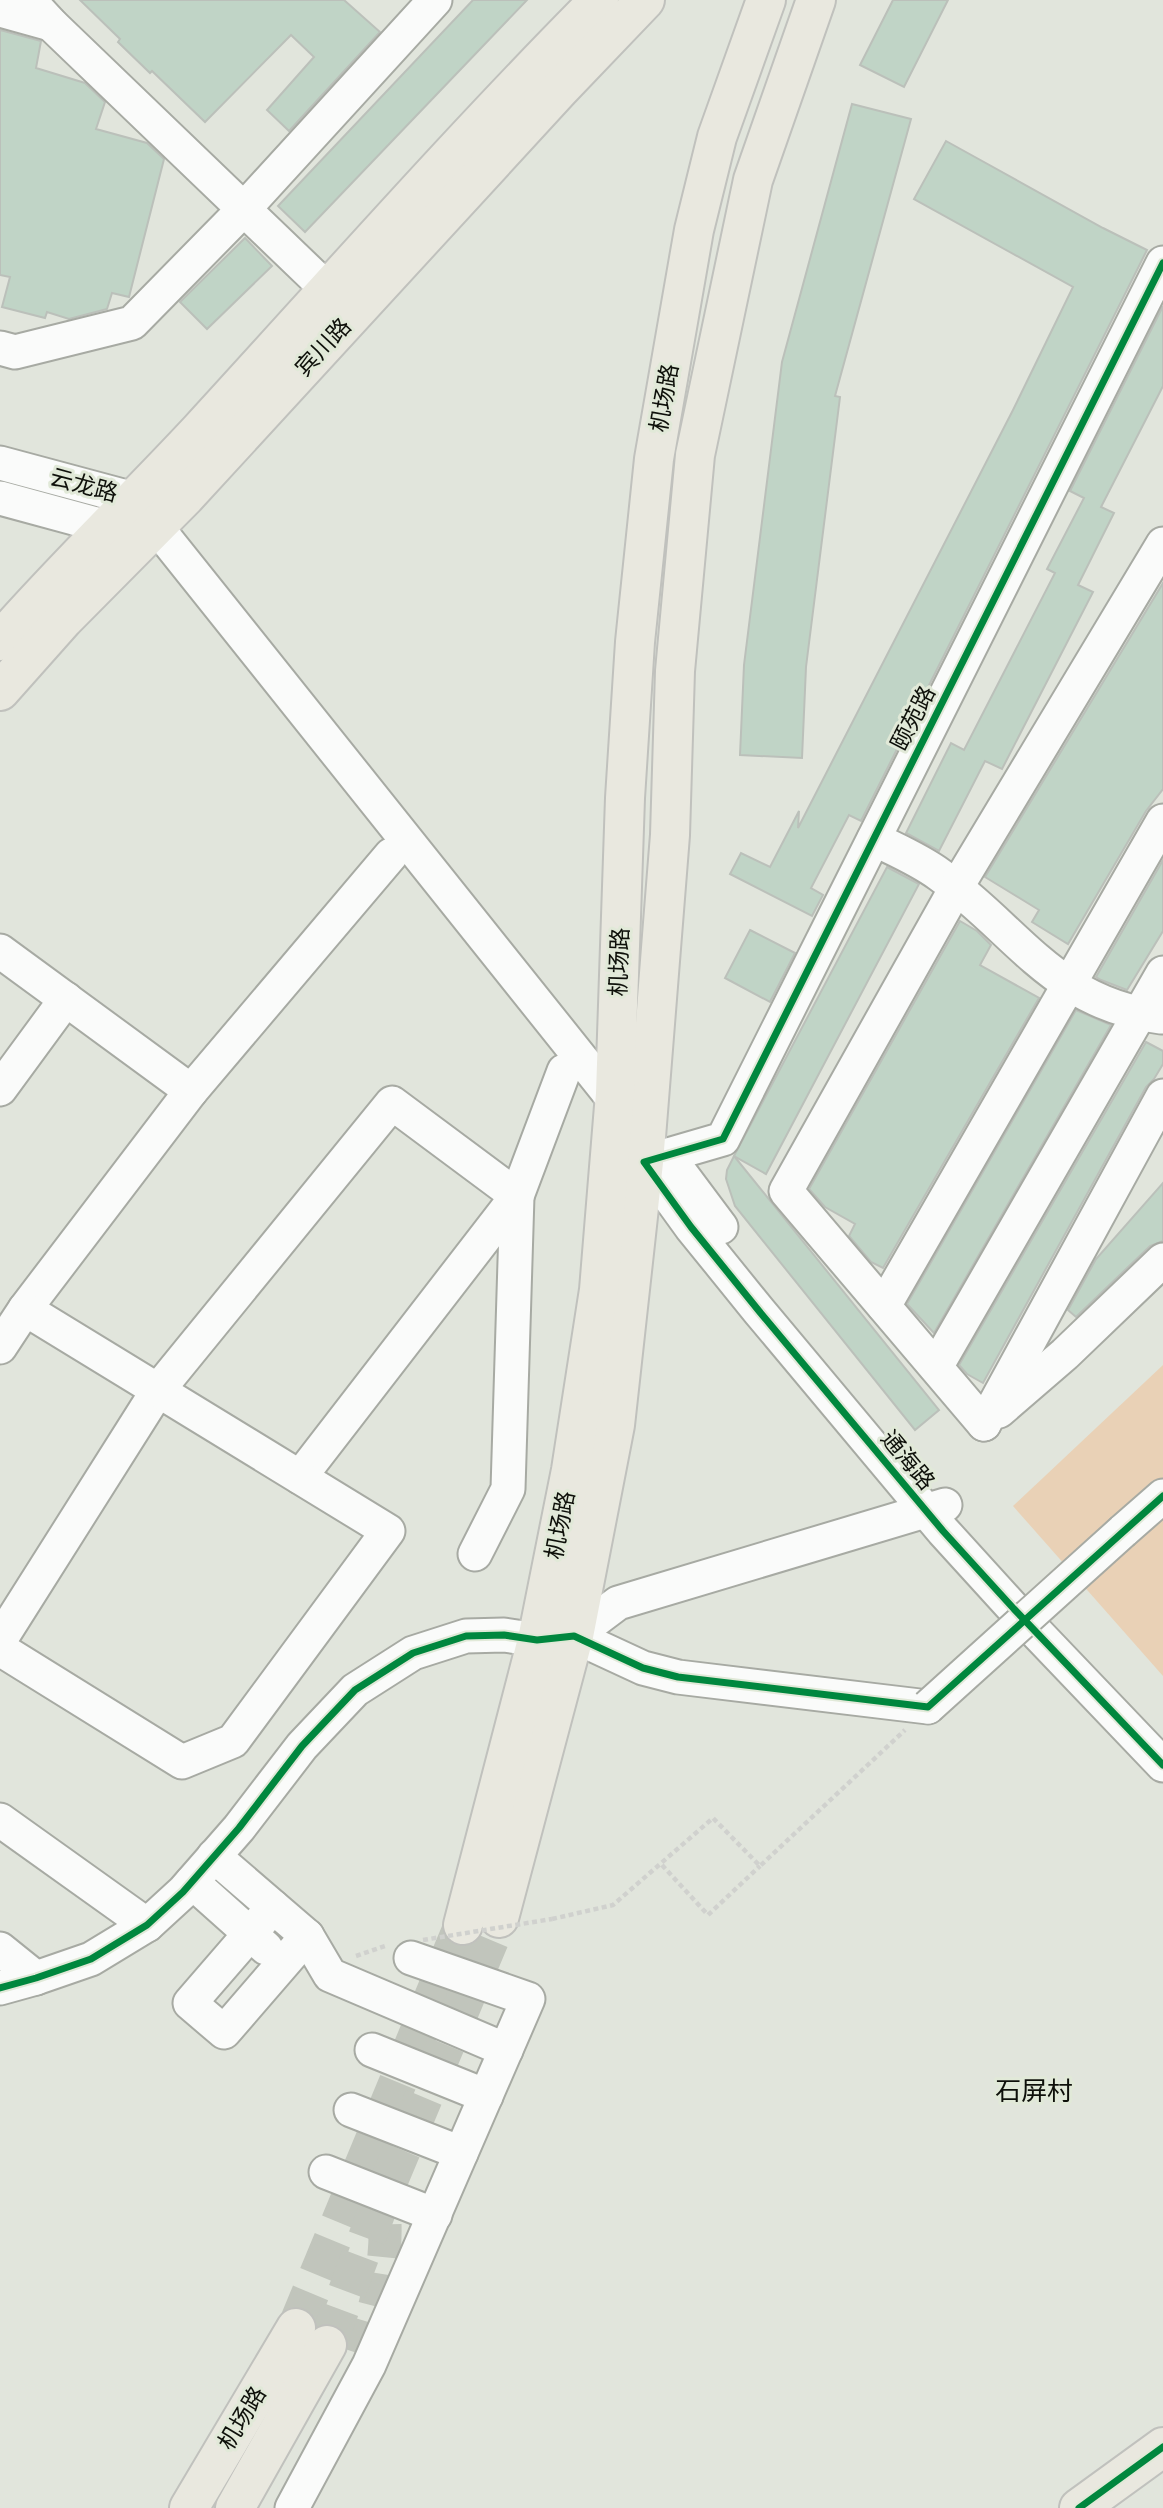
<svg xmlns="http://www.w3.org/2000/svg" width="1163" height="2508" font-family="'Sofia Sans Condensed','Noto Sans SC',sans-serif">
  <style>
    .green { fill: #e9d1b6 }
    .building { fill: #c0d4c6; stroke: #bbc0ba; stroke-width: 2 }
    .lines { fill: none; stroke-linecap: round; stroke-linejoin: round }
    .minor-tunnel { stroke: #c1c5bc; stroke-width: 33; stroke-dasharray: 33 17; stroke-linecap: butt }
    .major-tunnel { stroke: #c1c5bc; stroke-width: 38; stroke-dasharray: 38 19; stroke-linecap: butt }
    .minor-casing { stroke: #a7aaa3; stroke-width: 37 }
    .major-casing { stroke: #c0c1bd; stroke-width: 42 }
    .path { stroke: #d0d1ce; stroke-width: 4.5; stroke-dasharray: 5 3.5; stroke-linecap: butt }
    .minor { stroke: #fafbfa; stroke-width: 33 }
    .major { stroke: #e9e8df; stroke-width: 38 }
    .minor-bridge-casing { stroke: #a7aaa3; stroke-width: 37; stroke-linecap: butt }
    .path-bridge { stroke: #d0d1ce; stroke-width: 4.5; stroke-dasharray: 5 3.5; stroke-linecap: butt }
    .minor-bridge { stroke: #fafbfa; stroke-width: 33 }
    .cycleway-casing { stroke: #e1e9d8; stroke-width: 11 }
    .cycleway { stroke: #00873e; stroke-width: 7 }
    .labels { text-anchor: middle; stroke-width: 6; stroke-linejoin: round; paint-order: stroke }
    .street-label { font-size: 23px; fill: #0e100a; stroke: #e1e9d8 }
    .quarter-label { font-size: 26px; fill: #0e100a; stroke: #e1e9d8 }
  </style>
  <rect width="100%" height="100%" fill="#e1e5dc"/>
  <!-- green -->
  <polygon class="green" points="1163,1365 1163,1676 1013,1506"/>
  <!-- building -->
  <g class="building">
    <polygon points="80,0 344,0 380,32 289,131 267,110 314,57 291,35 205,122 152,71 150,73 118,42 120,39"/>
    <polygon points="473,0 527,0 305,232 278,206"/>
    <polygon points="893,0 948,0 904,87 860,65"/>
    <polygon points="0,30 41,41 36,68 85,83 105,102 96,129 147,143 164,159 129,297 112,293 107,309 69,319 47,312 45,318 2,307 10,277 0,275"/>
    <polygon points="852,104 911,119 835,396 840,397 806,667 802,758 740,755 744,665 782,362"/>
    <polygon points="946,141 1103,228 1147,250 861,821 849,815 811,888 823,895 812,916 730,874 741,853 770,867 799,811 798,828 1013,410 1073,287 914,199"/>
    <polygon points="245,238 272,266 207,329 180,302"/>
    <polygon points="1163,306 1163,386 1101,507 1114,513 1078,585 1093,592 1002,769 985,761 939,851 906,833 951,743 964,750 1055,573 1047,569 1084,498 1070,491"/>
    <polygon points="1163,583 1163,789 1146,811 1068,944 1032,922 1039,910 985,877"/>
    <polygon points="1163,860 1163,931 1127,990 1101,980 1096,977"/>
    <polygon points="887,867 919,884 766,1174 734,1156"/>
    <polygon points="960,921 977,931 991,945 980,965 1039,998 883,1268 871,1262 849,1236 855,1224 825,1207 809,1189"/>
    <polygon points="750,930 795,953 770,1002 725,978"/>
    <polygon points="1076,1010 1111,1025 934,1333 907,1304"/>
    <polygon points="1146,1042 1163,1051 1163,1064 1154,1079 1146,1087 983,1383 967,1374 959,1365"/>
    <polygon points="734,1156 939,1410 915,1430 735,1206 726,1179 727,1170"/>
    <polygon points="1163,1183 1163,1241 1150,1246 1076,1317 1068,1310 1096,1259"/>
  </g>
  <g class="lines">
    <!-- minor-tunnel -->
    <path class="minor-tunnel" d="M 360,2354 C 379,2297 390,2256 383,2195"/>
    <!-- major-tunnel -->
    <g class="major-tunnel">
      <polyline points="296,2328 463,1925"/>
      <polyline points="327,2345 383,2195 499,1918"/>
    </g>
    <!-- minor casing -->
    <g class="minor-casing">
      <g id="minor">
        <polyline points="29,0 51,24 328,290"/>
        <polyline points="0,10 51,24"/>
        <polyline points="1163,263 723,1139 644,1162 691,1227 759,1311 943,1531 1014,1609 1163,1765"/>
        <polyline points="0,348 15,352 132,323 243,210 435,0"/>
        <polyline points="0,463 134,499 615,1101"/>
        <polyline points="0,498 107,527 128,536"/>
        <path d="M 874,839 C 896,850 920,860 940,875 C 1018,931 1054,1004 1161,1017"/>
        <polyline points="0,951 191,1091"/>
        <polyline points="0,1089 66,999"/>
        <polyline points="668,1156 721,1227"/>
        <polyline points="884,1306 1163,821"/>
        <polyline points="0,1347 25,1309 191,1091 391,855"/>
        <polyline points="936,1367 1163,973"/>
        <polyline points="999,1411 1065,1354 1163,1260"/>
        <polyline points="984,1424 786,1191 956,888 1163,544"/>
        <polyline points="984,1424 1163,1096"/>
        <polyline points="300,1477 517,1196 564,1071"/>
        <polyline points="1123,1531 1163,1496"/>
        <polyline points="574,1636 618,1603 945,1505"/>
        <polyline points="0,1640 158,1390 392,1103 517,1196 508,1489 475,1554"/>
        <polyline points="0,1649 182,1762 233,1741 388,1531 25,1309"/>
        <polyline points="0,1820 147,1925"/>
        <polyline points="214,1856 307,1936 330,1975 506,2050"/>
        <polyline points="192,1882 266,1948"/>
        <polyline points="273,1907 190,2003 224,2032 307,1936"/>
        <polyline points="0,1949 36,1978"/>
        <polyline points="0,1988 36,1978 91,1959 147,1925 183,1892 239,1828 302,1746 355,1690 413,1653 466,1636 504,1635 537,1640 574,1636 643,1668 678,1677 928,1707"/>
        <polyline points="372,2050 486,2096"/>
        <polyline points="351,2110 461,2153"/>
        <polyline points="326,2172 435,2215"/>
        <polyline points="292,2508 369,2365 528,1999 411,1958"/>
      </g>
    </g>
    <!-- major casing -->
    <g class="major-casing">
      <g id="major">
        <path d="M 0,641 C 64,568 134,501 200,430 C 332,286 461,139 599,0"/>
        <polyline points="0,691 64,619 186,496 559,90 645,0"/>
        <polyline points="499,1918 574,1636 615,1425 644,1162 670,835 675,671 695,455 753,180 816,0"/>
        <polyline points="463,1925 537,1640 571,1470 599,1290 615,1094 625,798 635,642 654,459 694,230 717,137 766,0"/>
        <polyline points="189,2508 296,2328"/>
        <polyline points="235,2508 327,2345"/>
        <polyline points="1079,2508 1163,2447"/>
      </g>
    </g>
    <!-- path -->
    <g class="path">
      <polyline points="662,1865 708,1915 760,1866"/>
      <polyline points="552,1919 613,1905 713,1818 760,1866 905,1730"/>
      <polyline points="356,1956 388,1945"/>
    </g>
    <!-- minor -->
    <use href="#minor" class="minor"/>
    <!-- major -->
    <use href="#major" class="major"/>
    <!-- minor-bridge casing -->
    <g class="minor-bridge-casing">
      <polyline id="minor-bridge" points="928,1707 1123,1531"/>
    </g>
    <!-- path-bridge -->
    <polyline class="path-bridge" points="423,1940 552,1919"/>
    <!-- minor-bridge -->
    <use href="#minor-bridge" class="minor-bridge"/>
    <!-- cycleway casing -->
    <g class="cycleway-casing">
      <g id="cycleway">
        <polyline points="1163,263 723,1139 644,1162 691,1227 759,1311 943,1531 1014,1609 1163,1765"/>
        <polyline points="0,1988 36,1978 91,1959 147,1925 183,1892 239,1828 302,1746 355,1690 413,1653 466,1636 504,1635 537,1640 574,1636 643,1668 678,1677 928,1707 1163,1496"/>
        <polyline points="1079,2508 1163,2447"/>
      </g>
    </g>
    <!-- cycleway -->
    <use href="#cycleway" class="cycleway"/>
  </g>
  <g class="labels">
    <!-- street labels -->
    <g class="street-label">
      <text transform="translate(323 347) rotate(-47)" y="8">宾川路</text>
      <text transform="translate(664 398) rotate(-80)" y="8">机场路</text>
      <text transform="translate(84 485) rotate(15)" y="8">云龙路</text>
      <text transform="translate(913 718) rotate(-63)" y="8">颐苑路</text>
      <text transform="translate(619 962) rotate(-88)" y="8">机场路</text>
      <text transform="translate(908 1460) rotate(50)" y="8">通海路</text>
      <text transform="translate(560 1525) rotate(-79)" y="8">机场路</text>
      <text transform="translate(242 2418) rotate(-59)" y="8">机场路</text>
    </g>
    <!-- quarter labels -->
    <g class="quarter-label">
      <text x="1034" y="2100">石屏村</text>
    </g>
  </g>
</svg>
